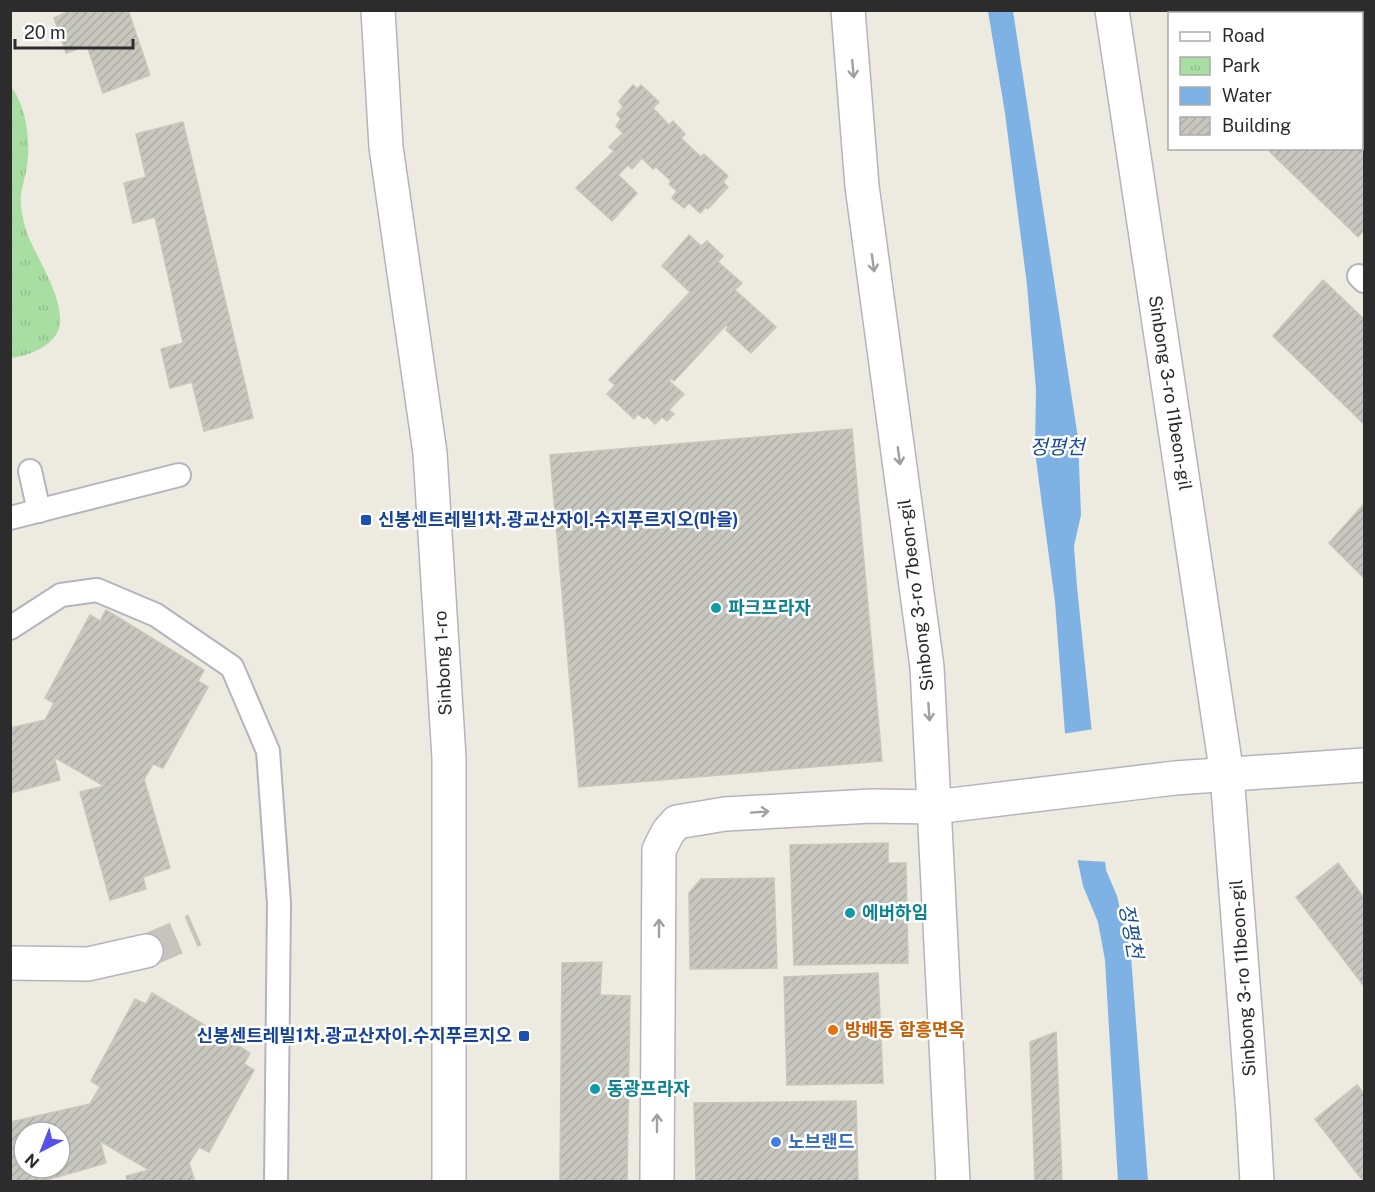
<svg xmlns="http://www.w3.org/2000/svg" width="1375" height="1192" font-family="'Public Sans','Noto Sans KR',sans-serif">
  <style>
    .park { fill: url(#park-tufts) }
    .water { fill: #7eb1e4 }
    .pier { fill: #edeae0 }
    .building { fill: url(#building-hatch); stroke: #c8c6ba; stroke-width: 1.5; fill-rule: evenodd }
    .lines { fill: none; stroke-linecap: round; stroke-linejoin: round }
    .minor-tunnel { stroke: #c6c4bc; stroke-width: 33; stroke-dasharray: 33 16; stroke-linecap: butt }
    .service-casing { stroke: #b4b4be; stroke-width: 26 }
    .minor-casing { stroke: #b4b4be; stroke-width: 36 }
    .tertiary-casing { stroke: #b4b4be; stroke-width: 36 }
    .service { stroke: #fff; stroke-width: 22 }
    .minor { stroke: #fff; stroke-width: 33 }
    .tertiary { stroke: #fff; stroke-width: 33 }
    .oneway { stroke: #a0a0a0 }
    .transit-dot { fill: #1a4fb4; stroke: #fff; stroke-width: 2 }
    .culture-dot { fill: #0f9aa8; stroke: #fff; stroke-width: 2 }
    .food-dot { fill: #e8710a; stroke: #fff; stroke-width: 2 }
    .shop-dot { fill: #3f7fe0; stroke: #fff; stroke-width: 2 }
    .labels { text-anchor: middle; stroke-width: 5; stroke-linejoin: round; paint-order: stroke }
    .street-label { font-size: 18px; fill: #2c2c2c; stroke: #fff }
    .transit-label { font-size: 18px; font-weight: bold; fill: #164399; stroke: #fff; text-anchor: start }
    .culture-label { font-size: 18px; font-weight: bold; fill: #0d838f; stroke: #fff; text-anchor: start }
    .food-label { font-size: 18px; font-weight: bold; fill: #c56008; stroke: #fff; text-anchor: start }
    .shop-label { font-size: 18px; font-weight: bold; fill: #366cbe; stroke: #fff; text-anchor: start }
    .water-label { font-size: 20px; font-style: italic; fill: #1b4d92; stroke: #fff }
  </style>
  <defs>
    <pattern id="park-tufts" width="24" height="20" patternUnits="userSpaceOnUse" patternTransform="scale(1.5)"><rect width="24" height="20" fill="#a9dea2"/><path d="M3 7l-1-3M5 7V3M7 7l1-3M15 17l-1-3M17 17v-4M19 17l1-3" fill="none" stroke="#92bf8c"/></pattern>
    <pattern id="building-hatch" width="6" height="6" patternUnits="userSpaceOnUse" patternTransform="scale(1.5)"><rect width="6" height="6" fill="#c8c7bf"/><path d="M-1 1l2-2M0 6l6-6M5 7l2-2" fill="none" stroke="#acaba4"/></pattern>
  </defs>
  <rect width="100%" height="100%" fill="#edeae0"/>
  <!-- park -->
  <path class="park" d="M 10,86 C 26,103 31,142 27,165 C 26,177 19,193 21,206 C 22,214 24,225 27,233 C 37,259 62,294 60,323 C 58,345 29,356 11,358 Z"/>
  <!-- water -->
  <polygon class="water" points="988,11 1013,11 1078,438 1081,515 1074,546 1077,587 1106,870 1117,896 1131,956 1148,1181 1118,1181 1105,960 1098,922 1083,886 1073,838 1055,602 1035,452 1036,389 1027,285 1005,113"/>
  <!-- pier -->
  <polygon class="pier" points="1094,729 1108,862 1074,860 1070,838 1062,734"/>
  <!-- building -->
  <g class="building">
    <polygon points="72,10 128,10 150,75 103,93 87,46 66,53 54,18"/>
    <polygon points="633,85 637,89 641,85 659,102 653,108 669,125 673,121 685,134 681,138 701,157 704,154 728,176 723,182 728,187 708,209 706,207 700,213 689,203 684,208 672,198 677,191 669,184 671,181 656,167 653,169 642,158 632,169 628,165 618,175 637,193 612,221 576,188 614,151 609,147 623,133 616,126 621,119 617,114 623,107 619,101"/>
    <polygon points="183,122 253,418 204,431 192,382 170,388 161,349 183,343 155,217 133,223 124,183 146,177 136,134"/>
    <polygon points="1362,135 1364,137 1364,230 1358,237 1266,148 1362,148"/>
    <polygon points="689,235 701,246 707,241 723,256 718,262 742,283 735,290 776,327 751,353 726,330 728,327 726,325 674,381 671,378 669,381 684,394 669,410 674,414 667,421 662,417 655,424 647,416 644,419 638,414 634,419 607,394 615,385 609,380 690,292 662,266"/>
    <polygon points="1323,280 1364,319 1364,424 1273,336"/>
    <polygon points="852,429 882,761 579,787 550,455"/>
    <polygon points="1364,504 1364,578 1329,543"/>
    <polygon points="106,610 204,670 198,681 208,687 163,768 153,764 144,779 170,868 143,877 146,889 110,900 80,792 104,786 54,757 60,780 10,793 10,728 45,720 54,703 45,698 90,615 100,621"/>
    <polygon points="888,843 888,863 906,863 908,963 794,965 790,845"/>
    <polygon points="1338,863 1364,898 1364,986 1296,897"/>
    <polygon points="774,878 777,968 690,969 689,893 701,879"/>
    <polygon points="602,962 600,995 630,996 627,1182 560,1182 562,963"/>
    <polygon points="878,973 883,1083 787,1085 784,977"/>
    <path d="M 152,993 L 250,1053 L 244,1064 L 254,1070 L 209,1152 L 199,1147 L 189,1163 L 195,1182 L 127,1182 L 126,1176 L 149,1170 L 100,1141 L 106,1163 L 40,1182 L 10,1182 L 10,1122 L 90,1104 L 100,1087 L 91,1081 L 135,999 L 146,1004 ZM 24,1132 L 60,1132 L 60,1168 L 24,1168 Z"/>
    <polygon points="1056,1032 1062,1182 1035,1182 1030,1042"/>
    <polygon points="1357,1085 1364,1094 1364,1182 1315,1119"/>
    <polygon points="856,1101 858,1182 696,1182 694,1103"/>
  </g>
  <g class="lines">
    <!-- minor-tunnel -->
    <polyline class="minor-tunnel" points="146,951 195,930"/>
    <!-- service casing -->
    <g class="service-casing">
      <g id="service">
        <polyline points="1359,276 1364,281"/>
        <polyline points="30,471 39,511"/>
        <polyline points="10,518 179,475"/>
        <polyline points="10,628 61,595 97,590 156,615 232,667 268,751 279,903 276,1182"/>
      </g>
    </g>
    <!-- minor casing -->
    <g class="minor-casing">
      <g id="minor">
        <polyline points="848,10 862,186 927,667 953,1182"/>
        <polyline points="1112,10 1227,775 1253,1113 1257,1182"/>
        <polyline points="10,963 88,964 146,951"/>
        <polyline points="657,1182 659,850 668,832 677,822 725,814 871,806 935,807 1175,778 1364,765"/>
      </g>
    </g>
    <!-- tertiary casing -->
    <g class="tertiary-casing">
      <polyline id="tertiary" points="378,10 386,147 430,453 449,758 449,1182"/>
    </g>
    <!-- service -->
    <use href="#service" class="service"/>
    <!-- minor -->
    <use href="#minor" class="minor"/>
    <!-- tertiary -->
    <use href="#tertiary" class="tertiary"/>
  </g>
  <!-- one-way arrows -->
  <defs><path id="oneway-shaft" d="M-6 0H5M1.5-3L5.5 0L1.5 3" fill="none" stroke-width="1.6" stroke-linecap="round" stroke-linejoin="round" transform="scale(1.5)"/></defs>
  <g class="oneway">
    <use href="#oneway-shaft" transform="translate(853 69) rotate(85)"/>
    <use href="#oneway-shaft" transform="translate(873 263) rotate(82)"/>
    <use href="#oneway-shaft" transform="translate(899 456) rotate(82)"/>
    <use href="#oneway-shaft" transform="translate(929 712) rotate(86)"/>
    <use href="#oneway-shaft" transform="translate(760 812) rotate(-4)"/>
    <use href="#oneway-shaft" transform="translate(659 928) rotate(-90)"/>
    <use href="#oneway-shaft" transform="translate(657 1123) rotate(-90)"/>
  </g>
  <!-- markers -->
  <g class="transit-dot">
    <rect x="360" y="514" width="12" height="12" rx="3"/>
    <rect x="518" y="1030" width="12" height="12" rx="3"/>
  </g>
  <g class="culture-dot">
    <circle cx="716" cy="608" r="6"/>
    <circle cx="850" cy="913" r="6"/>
    <circle cx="595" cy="1089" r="6"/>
  </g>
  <circle class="food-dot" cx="833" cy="1030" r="6"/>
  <circle class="shop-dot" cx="776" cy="1142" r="6"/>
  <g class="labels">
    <!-- street labels -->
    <g class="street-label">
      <text transform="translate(1170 393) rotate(81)" y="6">Sinbong 3-ro 11beon-gil</text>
      <text transform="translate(916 595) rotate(-97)" y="6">Sinbong 3-ro 7beon-gil</text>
      <text transform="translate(443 663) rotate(-93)" y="6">Sinbong 1-ro</text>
      <text transform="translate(1243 978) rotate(-94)" y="6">Sinbong 3-ro 11beon-gil</text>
    </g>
    <!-- transit labels -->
    <g class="transit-label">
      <text x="378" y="526">신봉센트레빌1차.광교산자이.수지푸르지오(마을)</text>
      <text x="512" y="1042" text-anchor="end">신봉센트레빌1차.광교산자이.수지푸르지오</text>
    </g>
    <!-- culture labels -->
    <g class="culture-label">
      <text x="728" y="614">파크프라자</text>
      <text x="862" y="919">에버하임</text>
      <text x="607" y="1095">동광프라자</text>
    </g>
    <!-- food labels -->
    <g class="food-label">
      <text x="845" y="1036">방배동 함흥면옥</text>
    </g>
    <!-- shop labels -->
    <g class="shop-label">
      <text x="788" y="1148">노브랜드</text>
    </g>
    <!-- water labels -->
    <g class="water-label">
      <text x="1057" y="454">정평천</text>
      <text transform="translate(1131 931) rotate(80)" y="7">정평천</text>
    </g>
  </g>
  <!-- border -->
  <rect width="1375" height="1192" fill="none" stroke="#2c2c2c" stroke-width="24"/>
  <!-- legend -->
  <rect x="1168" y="12" width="195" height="138" fill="#ffffff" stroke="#ababab" stroke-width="1.5"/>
  <rect x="1180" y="32" width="30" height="9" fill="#ffffff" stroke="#ababab" stroke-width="1.5"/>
  <text x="1222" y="42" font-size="18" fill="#2c2c2c">Road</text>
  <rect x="1180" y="57" width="30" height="18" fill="url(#park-tufts)" stroke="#ababab" stroke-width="1.5"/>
  <text x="1222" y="72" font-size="18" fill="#2c2c2c">Park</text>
  <rect x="1180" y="87" width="30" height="18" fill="#7eb1e4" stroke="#ababab" stroke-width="1.5"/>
  <text x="1222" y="102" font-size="18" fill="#2c2c2c">Water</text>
  <rect x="1180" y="117" width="30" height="18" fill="url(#building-hatch)" stroke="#ababab" stroke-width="1.5"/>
  <text x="1222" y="132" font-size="18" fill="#2c2c2c">Building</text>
  <!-- north arrow -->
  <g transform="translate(42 1150) rotate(222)"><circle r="28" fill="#ffffff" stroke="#ababab" stroke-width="1.5"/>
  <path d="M0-4.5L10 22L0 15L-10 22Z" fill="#5851e9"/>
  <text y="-9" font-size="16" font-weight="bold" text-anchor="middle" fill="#2c2c2c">N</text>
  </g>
  <!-- scale -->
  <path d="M15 39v9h118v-9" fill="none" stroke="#2c2c2c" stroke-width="3"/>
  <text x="24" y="39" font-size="18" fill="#2c2c2c" stroke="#ffffff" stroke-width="4.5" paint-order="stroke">20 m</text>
</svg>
